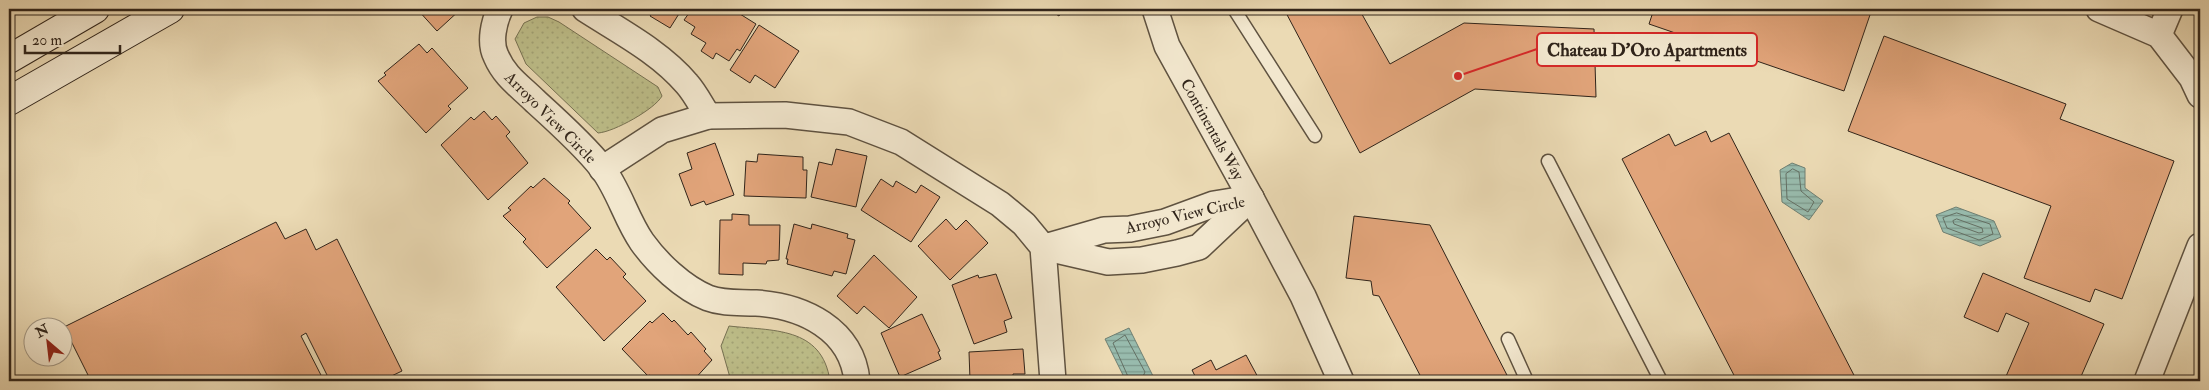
<svg xmlns="http://www.w3.org/2000/svg" width="2209" height="390" font-family="'IM FELL Double Pica',serif">
  <style>
    .grass { fill: url(#grass-dots); stroke: #767152 }
    .water { fill: url(#water-rules); stroke: #6e7f72 }
    .lines { fill: none; stroke-linecap: round; stroke-linejoin: round }
    .shore { stroke: #647064; stroke-width: 1 }
    .building { fill: #e1a47a; stroke: #30241a }
    .service-casing { stroke: #5f5240; stroke-width: 15 }
    .minor-casing { stroke: #5f5240; stroke-width: 28 }
    .secondary-casing { stroke: #30241a; stroke-width: 30 }
    .service { stroke: #f2e7ce; stroke-width: 12 }
    .minor { stroke: #f2e7ce; stroke-width: 25 }
    .secondary { stroke: #f2e7ce; stroke-width: 28 }
    .labels { text-anchor: middle; stroke-width: 4; stroke-linejoin: round; paint-order: stroke }
    .street-label { font-size: 16px; fill: #30241a; stroke: #f2e7ce }
    .leader { fill: none; stroke: #d62828; stroke-width: 2 }
    .callout-dot { fill: #d62828; stroke: #f2e7ce; stroke-width: 2 }
    .callout { fill: #f2e7ce; stroke: #d62828; stroke-width: 2 }
    .callout-label { font-size: 18px; text-anchor: middle; font-weight: bold; fill: #30241a }
  </style>
  <defs>
    <pattern id="grass-dots" width="8" height="8" patternUnits="userSpaceOnUse" patternTransform="scale(1.25)"><rect width="8" height="8" fill="#bdbe89"/><path d="M2 2h.1M6 6h.1" fill="none" stroke="#a3a376" stroke-width="1.8" stroke-linecap="round"/></pattern>
    <pattern id="water-rules" width="6" height="5" patternUnits="userSpaceOnUse" patternTransform="scale(1.25)"><rect width="6" height="5" fill="#98bbad"/><path d="M0 2.5h6" fill="none" stroke="#7c988c"/></pattern>
  </defs>
  <rect width="100%" height="100%" fill="#ebdab4"/>
  <filter id="stains"><feTurbulence type="fractalNoise" baseFrequency=".004" numOctaves="4"/><feColorMatrix values="0 0 0 0 .2 0 0 0 0 .09 0 0 0 0 .02 0 0 0 .5 -.17"/></filter>
  <radialGradient id="worn" r=".72"><stop offset=".6" stop-color="#630" stop-opacity="0"/><stop offset="1" stop-color="#630" stop-opacity=".3"/></radialGradient>
  <!-- grass -->
  <g class="grass">
    <path d="M 537,17 L 548,17 L 559,22 L 658,87 L 662,96 C 655,109 614,132 598,133 L 526,64 L 515,39 L 524,23 Z"/>
    <path d="M 729,326 C 772,331 822,326 830,381 L 731,381 L 721,346 Z"/>
  </g>
  <!-- water -->
  <g class="water">
    <polygon points="1792,163 1805,168 1805,188 1823,201 1809,220 1782,202 1780,170"/>
    <polygon points="1956,207 1994,221 2001,237 1980,246 1943,232 1936,215"/>
    <polygon points="1129,328 1153,376 1142,381 1126,381 1105,339"/>
  </g>
  <g class="lines">
    <!-- shore -->
    <g class="shore">
      <polygon points="1793,169 1799,172 1801,191 1814,202 1808,212 1787,199 1786,174"/>
      <polygon points="1957,213 1990,224 1993,234 1979,240 1947,228 1943,218"/>
      <polygon points="1957,219 1982,228 1983,232 1979,233 1954,224 1953,221"/>
      <polyline points="1130,381 1113,343 1125,335 1145,372 1141,381"/>
    </g>
  </g>
  <!-- building -->
  <g class="building">
    <polygon points="417,9 461,9 437,31"/>
    <polygon points="655,9 682,9 670,28 650,16"/>
    <polygon points="692,9 732,9 756,24 740,51 737,49 729,61 716,53 713,59 701,51 706,43 691,34 695,27 684,20"/>
    <polygon points="1048,9 1063,9 1059,16"/>
    <polygon points="1284,9 1359,9 1390,64 1464,23 1594,29 1596,97 1475,89 1360,153"/>
    <polygon points="1654,9 1872,9 1844,91 1649,24"/>
    <polygon points="759,25 799,51 775,88 755,75 750,83 730,70"/>
    <polygon points="1884,36 2066,104 2060,119 2174,161 2122,299 2095,289 2090,302 2024,278 2051,206 1848,131"/>
    <polygon points="419,44 427,53 432,48 468,88 448,106 451,109 426,133 378,81 386,75 384,73"/>
    <polygon points="484,111 492,120 496,116 510,132 506,136 528,163 488,200 441,145 471,117 474,120"/>
    <polygon points="1706,131 1711,142 1729,133 1857,381 1737,381 1622,159 1669,134 1675,146"/>
    <polygon points="715,143 734,195 706,205 704,201 691,206 679,174 692,169 687,153"/>
    <polygon points="836,149 867,156 856,207 811,197 819,162 832,165"/>
    <polygon points="758,154 803,157 803,170 807,170 806,198 744,196 746,161 757,162"/>
    <polygon points="544,178 570,201 568,203 591,228 547,268 523,242 526,239 503,216 511,210 508,208 531,186 533,188"/>
    <polygon points="881,179 893,187 896,181 916,193 921,185 940,197 911,242 861,210"/>
    <polygon points="732,214 749,215 749,225 780,225 779,260 767,261 766,264 743,263 743,275 719,274 720,220 732,220"/>
    <polygon points="1354,216 1430,225 1510,381 1423,381 1379,296 1373,295 1371,281 1346,278"/>
    <polygon points="946,219 956,230 966,220 988,243 950,280 918,246"/>
    <polygon points="276,222 285,239 306,229 316,250 337,239 402,371 381,381 330,381 306,333 301,336 324,381 91,381 64,327"/>
    <polygon points="794,224 811,229 812,224 848,234 847,238 855,240 846,274 834,271 832,276 787,264 788,259 786,259"/>
    <polygon points="596,249 607,260 610,257 626,274 623,277 646,301 604,341 556,287"/>
    <polygon points="874,255 917,297 889,328 864,306 857,314 837,296"/>
    <polygon points="1983,273 2104,324 2079,381 2004,381 2029,323 2006,313 1998,332 1964,317"/>
    <polygon points="996,274 1012,318 1004,321 1007,332 974,344 952,285 978,275 979,278"/>
    <polygon points="663,313 672,322 674,320 688,335 691,332 706,349 704,351 712,360 693,381 656,381 650,375 648,376 622,349 650,321 652,323"/>
    <polygon points="922,314 940,351 938,352 941,359 900,377 881,333"/>
    <polygon points="1023,349 1025,374 1013,374 1013,381 970,380 969,352"/>
    <polygon points="1246,355 1260,381 1194,381 1197,380 1192,370 1211,360 1216,370"/>
    <polygon points="942,377 942,381 887,381"/>
  </g>
  <g class="lines">
    <!-- service casing -->
    <g class="service-casing">
      <g id="service">
        <polyline points="1234,9 1315,136"/>
        <polyline points="1548,161 1661,381"/>
        <polyline points="1508,339 1527,381"/>
      </g>
    </g>
    <!-- minor casing -->
    <g class="minor-casing">
      <g id="minor">
        <path d="M 500,9 C 494,22 489,42 496,56 C 505,77 520,86 535,101 C 556,120 585,146 602,168 C 619,190 626,219 642,242 C 657,263 683,288 708,298 C 724,304 740,302 756,303 C 803,306 852,329 857,381"/>
        <path d="M 585,9 C 619,31 660,52 687,84 C 695,93 701,105 708,116 L 785,115 L 849,122 L 901,142 L 1000,204 L 1024,224 L 1043,247 L 1053,381"/>
        <polyline points="1155,9 1167,46 1251,198 1303,296 1341,381"/>
        <polyline points="2099,9 2159,35 2192,78 2200,95"/>
        <polyline points="2159,35 2170,9"/>
        <polyline points="602,169 662,130 708,116"/>
        <polyline points="1043,247 1108,262 1142,260 1177,253 1199,247 1251,198"/>
        <polyline points="1045,247 1104,230 1130,229 1165,222 1214,204 1251,198"/>
        <polyline points="2147,381 2200,246"/>
      </g>
    </g>
    <!-- secondary casing -->
    <g class="secondary-casing">
      <g id="secondary">
        <polyline points="9,59 95,9"/>
        <polyline points="9,101 170,9"/>
      </g>
    </g>
    <!-- service -->
    <use href="#service" class="service"/>
    <!-- minor -->
    <use href="#minor" class="minor"/>
    <!-- secondary -->
    <use href="#secondary" class="secondary"/>
  </g>
  <g class="labels">
    <!-- street labels -->
    <g class="street-label">
      <text transform="translate(551 117) rotate(45)" y="6">Arroyo View Circle</text>
      <text transform="translate(1213 129) rotate(61)" y="6">Continentals Way</text>
      <text transform="translate(1185 214) rotate(-13)" y="6">Arroyo View Circle</text>
    </g>
  </g>
  <!-- callouts -->
  <path class="leader" d="M1458 76L1537 49"/>
  <circle class="callout-dot" cx="1458" cy="76" r="5"/>
  <rect class="callout" x="1537" y="33" width="220" height="33" rx="5"/>
  <g class="callout-label">
    <text x="1647" y="56">Chateau D'Oro Apartments</text>
  </g>
  <!-- margin -->
  <rect width="2209" height="390" fill="none" stroke="#ebdab4" stroke-width="30"/>
  <rect x="10" y="10" width="2189" height="370" fill="none" stroke="#30241a" stroke-width="2.5"/>
  <rect x="15" y="15" width="2179" height="360" fill="none" stroke="#30241a"/>
  <!-- north arrow -->
  <g transform="translate(48 342) rotate(332)"><circle r="24" fill="#f2e7ce" stroke="#a49986"/>
  <path d="M0-4L9 19L0 12L-9 19Z" fill="#8f2418"/>
  <text y="-8" font-size="14" font-weight="bold" text-anchor="middle" fill="#30241a">N</text>
  </g>
  <!-- scale -->
  <path d="M25 45v8h95v-8" fill="none" stroke="#30241a" stroke-width="2.5"/>
  <text x="32" y="45" font-size="15" fill="#30241a" stroke="#f2e7ce" stroke-width="4" paint-order="stroke">20 m</text>
  <rect width="100%" height="100%" filter="url(#stains)"/>
  <rect width="100%" height="100%" fill="url(#worn)"/>
</svg>
